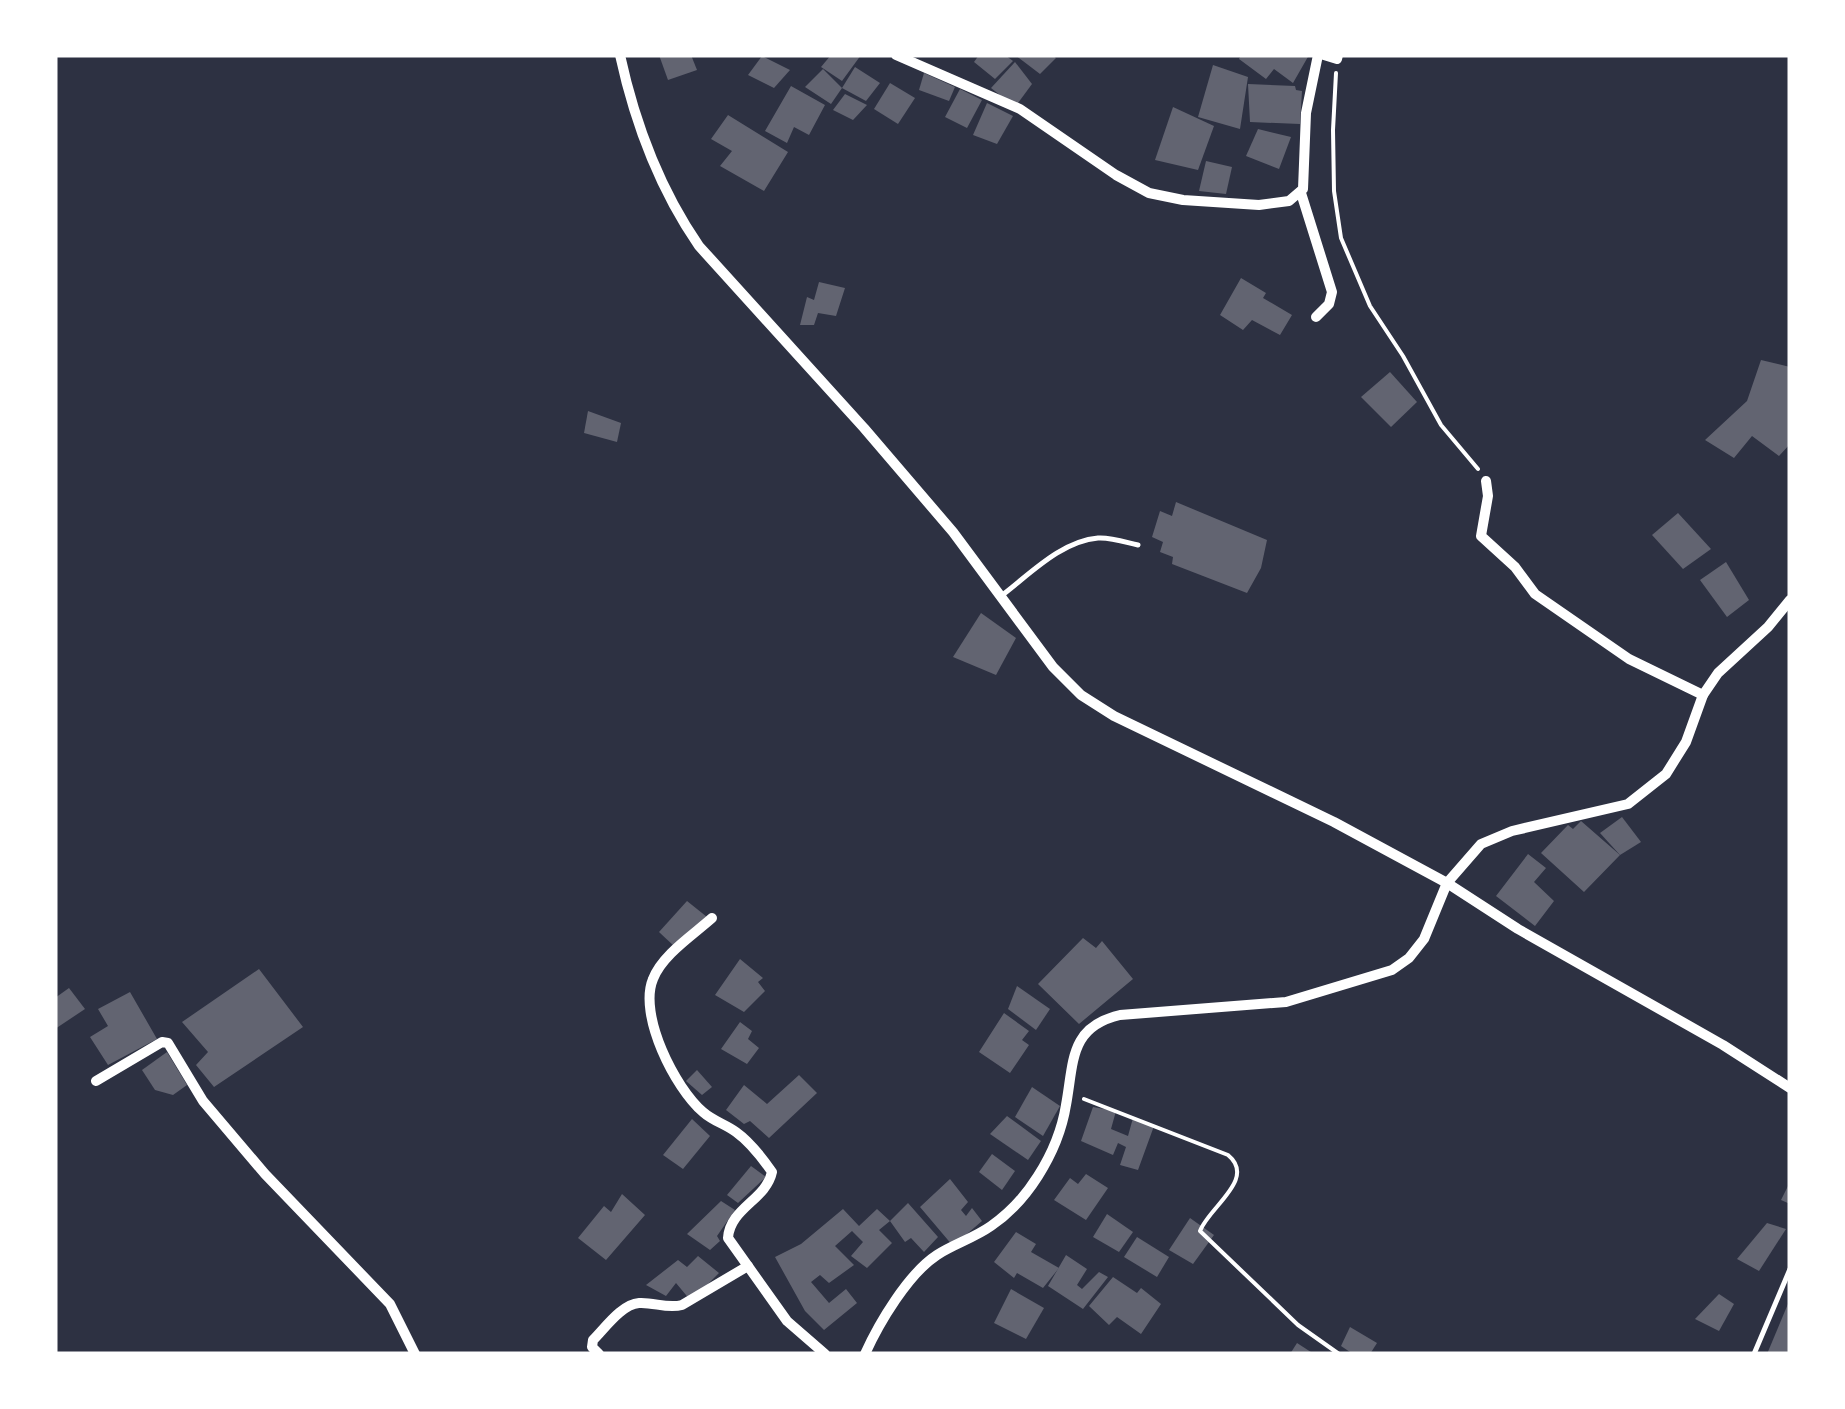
<svg xmlns="http://www.w3.org/2000/svg" width="1845" height="1409" font-family="Barlow,sans-serif">
  <style>
    .building { fill: #626471 }
    .lines { fill: none; stroke-linecap: round; stroke-linejoin: round }
    .path { stroke: #fff; stroke-width: 4 }
    .service { stroke: #fff; stroke-width: 5 }
    .minor { stroke: #fff; stroke-width: 10 }
  </style>
  <rect width="100%" height="100%" fill="#2d3142"/>
  <!-- building -->
  <g class="building">
    <polygon points="659,55 691,55 697,70 668,80"/>
    <polygon points="831,55 861,55 842,81 821,67"/>
    <polygon points="979,55 1005,55 1013,61 995,79 974,62"/>
    <polygon points="1015,55 1052,55 1056,58 1040,74"/>
    <polygon points="1241,55 1309,55 1293,83 1274,69 1266,79 1239,59"/>
    <polygon points="762,56 790,70 774,88 748,75"/>
    <polygon points="1015,62 1032,84 1015,107 991,88"/>
    <polygon points="1213,65 1248,77 1240,129 1198,117"/>
    <polygon points="855,67 880,83 866,101 842,88"/>
    <polygon points="823,69 842,88 831,104 805,87"/>
    <polygon points="924,73 955,87 949,101 919,90"/>
    <polygon points="890,83 915,98 898,124 874,109"/>
    <polygon points="1248,84 1295,86 1296,90 1302,91 1300,124 1250,122"/>
    <polygon points="791,86 825,105 809,135 794,127 787,143 765,131"/>
    <polygon points="960,89 982,100 967,128 945,117"/>
    <polygon points="845,94 867,105 853,120 833,110"/>
    <polygon points="987,103 1013,116 997,144 973,135"/>
    <polygon points="1173,107 1214,126 1198,170 1155,160"/>
    <polygon points="728,115 788,152 764,191 720,166 732,151 711,139"/>
    <polygon points="1258,129 1291,137 1279,169 1246,156"/>
    <polygon points="1206,161 1232,167 1226,194 1199,191"/>
    <polygon points="1241,278 1266,293 1263,298 1292,315 1280,335 1252,320 1243,330 1220,315"/>
    <polygon points="819,282 845,288 836,316 818,313 814,325 800,325 807,297 814,300"/>
    <polygon points="1761,360 1790,367 1790,444 1779,456 1752,436 1734,458 1705,440 1747,401"/>
    <polygon points="1390,372 1417,402 1391,427 1361,397"/>
    <polygon points="588,411 621,423 617,442 584,433"/>
    <polygon points="1176,502 1267,540 1261,568 1247,593 1172,564 1173,557 1160,552 1163,542 1152,537 1160,511 1172,516"/>
    <polygon points="1678,513 1711,549 1683,569 1652,535"/>
    <polygon points="1726,562 1749,600 1727,617 1700,580"/>
    <polygon points="981,613 1016,638 996,675 953,657"/>
    <polygon points="1622,817 1641,842 1620,855 1600,833"/>
    <polygon points="1581,821 1620,855 1584,892 1541,853 1568,825 1573,829"/>
    <polygon points="1528,854 1546,868 1534,882 1554,901 1535,926 1496,896"/>
    <polygon points="687,901 707,917 675,947 659,932"/>
    <polygon points="1083,938 1096,948 1102,941 1133,979 1079,1024 1038,984"/>
    <polygon points="740,959 763,978 758,982 765,991 744,1012 715,995"/>
    <polygon points="259,969 303,1027 214,1087 196,1065 208,1052 182,1022"/>
    <polygon points="1017,986 1050,1009 1036,1030 1008,1009"/>
    <polygon points="69,988 85,1009 55,1029 55,998"/>
    <polygon points="130,992 157,1039 108,1065 90,1037 108,1026 98,1009"/>
    <polygon points="1004,1013 1029,1031 1022,1040 1029,1045 1010,1073 979,1052"/>
    <polygon points="740,1022 752,1031 748,1039 759,1048 747,1064 721,1049"/>
    <polygon points="167,1052 187,1085 173,1095 155,1090 142,1070"/>
    <polygon points="697,1070 712,1087 702,1095 686,1081"/>
    <polygon points="799,1075 817,1093 769,1138 750,1121 744,1124 726,1110 744,1085 767,1104"/>
    <polygon points="1032,1087 1060,1106 1043,1136 1015,1117"/>
    <polygon points="1093,1107 1116,1111 1111,1129 1128,1136 1133,1118 1154,1126 1138,1170 1120,1165 1126,1147 1118,1143 1113,1155 1081,1141"/>
    <polygon points="1007,1116 1041,1141 1028,1160 990,1134"/>
    <polygon points="692,1119 710,1136 683,1169 663,1155"/>
    <polygon points="992,1154 1015,1171 1002,1190 979,1172"/>
    <polygon points="751,1166 766,1177 738,1203 727,1195"/>
    <polygon points="1086,1174 1108,1188 1086,1220 1054,1200 1070,1178 1078,1184"/>
    <polygon points="950,1179 968,1202 961,1210 966,1216 972,1208 982,1221 953,1246 920,1207"/>
    <polygon points="1790,1182 1790,1204 1781,1200"/>
    <polygon points="622,1194 645,1215 606,1260 578,1238 604,1206 611,1212"/>
    <polygon points="721,1201 735,1210 717,1236 720,1241 710,1250 687,1234"/>
    <polygon points="908,1203 938,1237 924,1252 911,1238 905,1242 890,1221 879,1230 892,1243 867,1268 851,1256 863,1242 852,1231 835,1246 854,1265 829,1283 820,1275 811,1282 829,1303 846,1289 857,1303 824,1330 805,1311 775,1257 801,1244 843,1209 859,1226 877,1209 890,1221"/>
    <polygon points="1107,1214 1133,1232 1119,1252 1093,1237"/>
    <polygon points="1190,1218 1214,1235 1193,1264 1169,1250"/>
    <polygon points="1767,1223 1786,1229 1759,1271 1737,1259"/>
    <polygon points="1016,1232 1036,1244 1031,1252 1059,1268 1043,1288 1017,1273 1014,1278 994,1262"/>
    <polygon points="1137,1237 1169,1257 1157,1277 1124,1257"/>
    <polygon points="1066,1255 1087,1269 1077,1285 1082,1289 1099,1272 1108,1277 1083,1309 1048,1286"/>
    <polygon points="698,1256 719,1273 691,1301 676,1283 666,1296 646,1285 678,1260 687,1267"/>
    <polygon points="1113,1277 1137,1293 1141,1288 1161,1304 1141,1334 1117,1317 1109,1325 1089,1306"/>
    <polygon points="1011,1289 1044,1308 1026,1339 994,1323"/>
    <polygon points="1719,1294 1734,1304 1719,1331 1695,1319"/>
    <polygon points="1790,1299 1790,1354 1767,1354"/>
    <polygon points="1350,1327 1377,1343 1370,1354 1353,1354 1341,1346"/>
    <polygon points="1297,1343 1314,1354 1290,1354"/>
  </g>
  <g class="lines">
    <!-- path -->
    <g class="path">
      <polyline points="1336,73 1333,130 1334,191 1341,238 1370,306 1403,356 1441,425 1478,469"/>
      <path d="M 1084,1099 L 1228,1155 C 1257,1179 1209,1207 1200,1231 L 1298,1325 L 1339,1354"/>
    </g>
    <!-- service -->
    <g class="service">
      <path d="M 1001,596 C 1029,575 1061,541 1098,538 C 1110,537 1125,542 1138,545"/>
      <polyline points="1754,1354 1790,1269"/>
    </g>
    <!-- minor -->
    <g class="minor">
      <path d="M 620,55 C 635,124 659,188 699,246 L 864,428 L 953,532 L 1053,667 L 1081,695 L 1114,716 L 1334,822 L 1447,883 L 1518,929 L 1723,1045 L 1790,1088"/>
      <polyline points="896,55 1020,109 1116,175 1149,193 1183,200 1259,205 1289,201 1303,189 1306,113 1318,55"/>
      <polyline points="1324,55 1337,59 1338,55"/>
      <polyline points="1301,193 1332,292 1329,304 1316,317"/>
      <polyline points="1486,481 1488,496 1481,536 1515,567 1535,594 1629,659 1703,695"/>
      <path d="M 712,918 C 693,935 662,955 653,979 C 638,1015 675,1088 703,1112 C 713,1121 725,1124 736,1132 C 750,1142 763,1159 772,1172 C 766,1200 730,1208 728,1238 L 787,1321 L 825,1354"/>
      <polyline points="96,1081 162,1042 168,1043 203,1101 265,1174 390,1304 415,1354"/>
      <path d="M 599,1354 L 592,1347 L 593,1340 C 605,1328 622,1304 639,1303 C 654,1302 667,1309 682,1305 L 748,1266"/>
      <path d="M 865,1354 C 879,1323 908,1274 937,1255 C 954,1244 974,1238 991,1226 C 1010,1213 1026,1195 1038,1176 C 1052,1154 1062,1130 1066,1105 C 1074,1062 1069,1027 1120,1015 L 1286,1002 L 1392,970 L 1409,958 L 1424,939 L 1447,883 L 1481,844 L 1512,831 L 1628,804 L 1666,774 L 1686,742 L 1703,695 L 1718,673 L 1768,627 L 1790,600"/>
    </g>
  </g>
  <!-- border -->
  <rect width="1845" height="1409" fill="none" stroke="#ffffff" stroke-width="115"/>
</svg>
